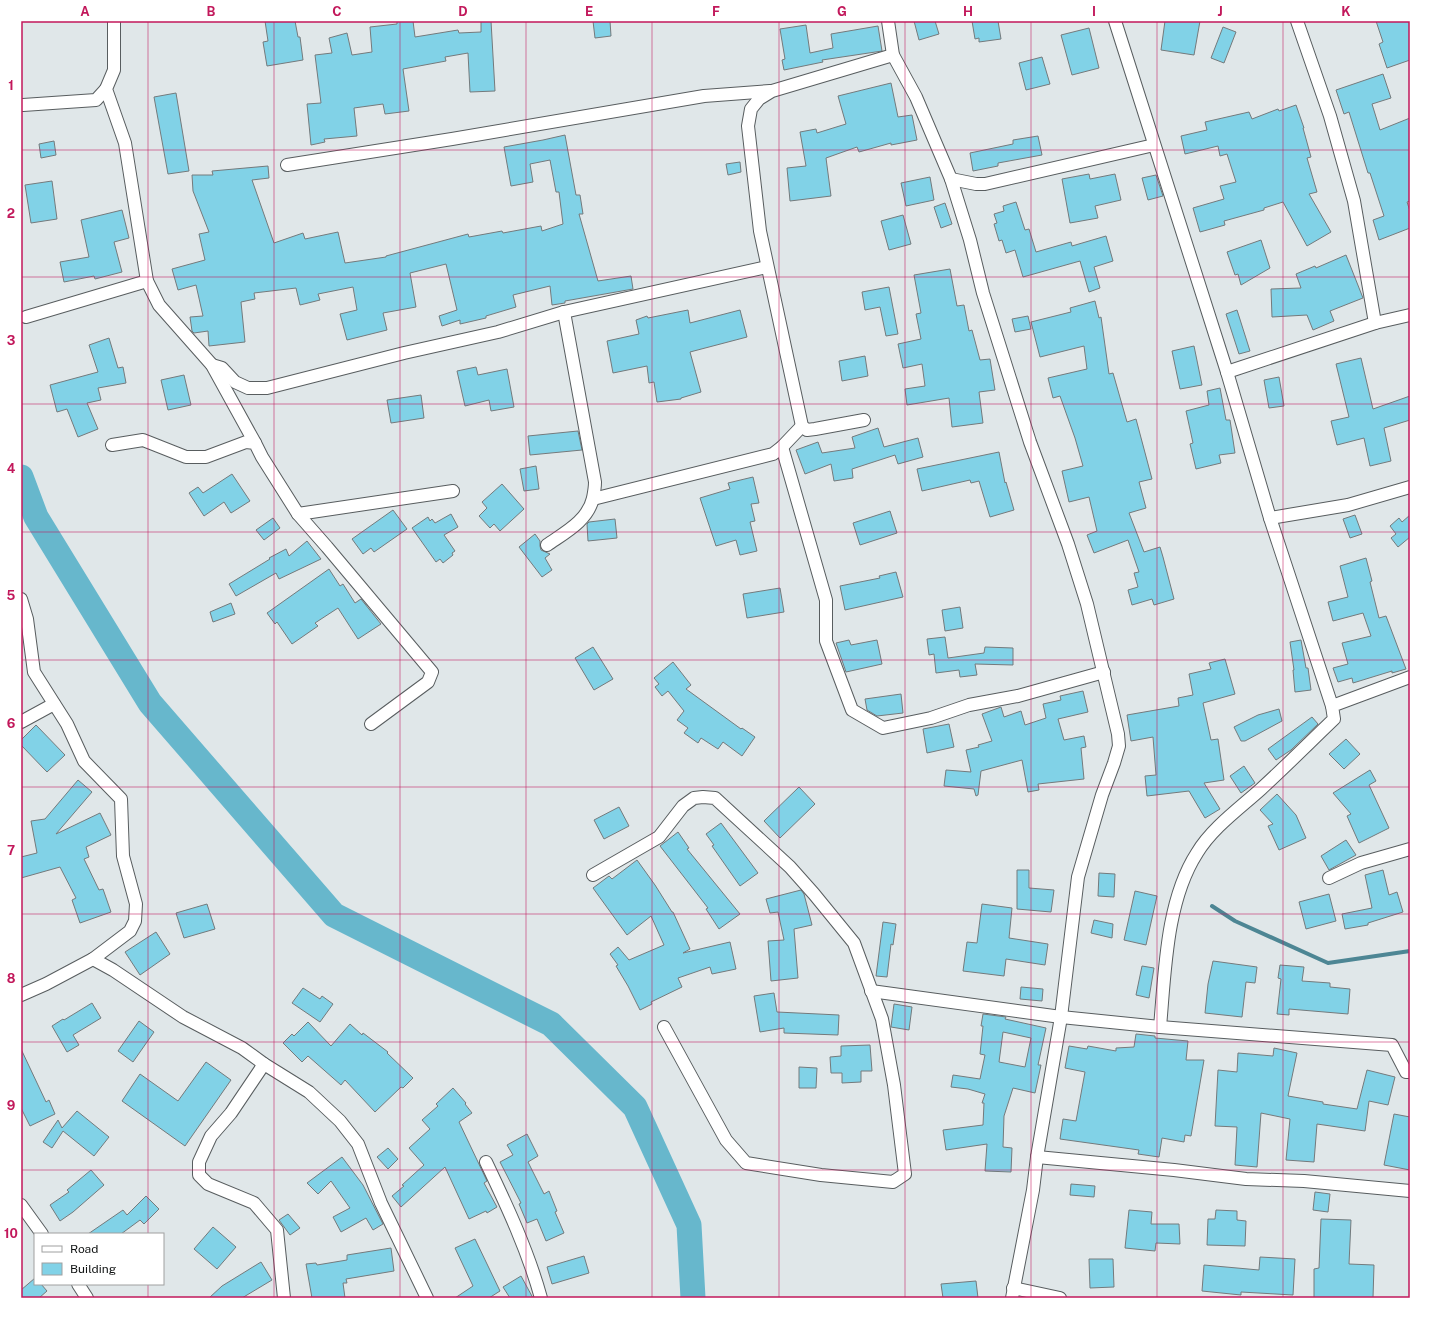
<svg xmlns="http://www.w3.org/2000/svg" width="1431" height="1319" font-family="'Public Sans',sans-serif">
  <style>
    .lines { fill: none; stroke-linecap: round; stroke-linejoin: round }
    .stream { stroke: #4d8694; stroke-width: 4 }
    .river { stroke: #67b7cc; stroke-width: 25 }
    .building { fill: #81d2e7; stroke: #747a7c; fill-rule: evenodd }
    .street-casing { stroke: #585d5f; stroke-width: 14 }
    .street { stroke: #fff; stroke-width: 12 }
    .grid { fill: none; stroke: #c2185b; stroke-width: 1; stroke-opacity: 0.55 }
    .neatline { fill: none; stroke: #c2185b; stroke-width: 1.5 }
    .grid-label { font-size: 13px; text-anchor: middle; font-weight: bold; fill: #c2185b }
  </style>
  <rect width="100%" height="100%" fill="#e0e7e9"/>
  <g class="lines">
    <!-- stream -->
    <polyline class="stream" points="1212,906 1235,921 1328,963 1410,951"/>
    <!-- river -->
    <polyline class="river" points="21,477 36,517 150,703 334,915 551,1024 635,1107 689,1225 693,1298"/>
  </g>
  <!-- building -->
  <g class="building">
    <polygon points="265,21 295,21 298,37 300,37 303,60 267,66 263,42 268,41"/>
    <polygon points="397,21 413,21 415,37 458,30 459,33 481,32 481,21 491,21 495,91 470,92 468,53 445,57 446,61 403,69 409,111 385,114 383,104 354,108 357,136 324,139 325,142 311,145 307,104 321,103 315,55 332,53 329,38 347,33 352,55 372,52 370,27 397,24"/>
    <polygon points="593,21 610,21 611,36 595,38"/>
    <polygon points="914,21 935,21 939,34 919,40"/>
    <polygon points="972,21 998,21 1001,39 979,42 979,38 975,39"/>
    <polygon points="1165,21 1200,21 1194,55 1161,50"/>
    <polygon points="1376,21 1410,21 1410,60 1387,68 1379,44 1383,42"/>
    <polygon points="806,25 810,53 833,48 831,34 878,26 882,51 822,60 823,62 784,70 782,60 785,59 780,29"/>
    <polygon points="1223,27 1236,32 1224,63 1211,58"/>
    <polygon points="1089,28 1099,68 1072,75 1061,35"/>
    <polygon points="1042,57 1050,84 1026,90 1019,63"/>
    <polygon points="1383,74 1391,98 1372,104 1380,130 1410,118 1410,201 1407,202 1410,211 1410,228 1379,240 1373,220 1384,216 1370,173 1368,173 1349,112 1344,114 1336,90"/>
    <polygon points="891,83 898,117 912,115 917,140 891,145 891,143 859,152 857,147 826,158 831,196 790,201 787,168 806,166 800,132 816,129 817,133 846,124 838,96"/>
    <polygon points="176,93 189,171 168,174 154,97"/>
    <polygon points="1296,105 1304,128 1303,128 1311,157 1307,158 1317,192 1309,194 1331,232 1307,246 1283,202 1264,208 1264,210 1224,221 1225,225 1200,232 1193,208 1224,199 1220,186 1236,182 1227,154 1220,156 1218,146 1185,154 1181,136 1207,130 1205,122 1249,112 1252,119 1278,109 1279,111"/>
    <polygon points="565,135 576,195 580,195 583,214 579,214 598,281 631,276 633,289 565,301 565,303 552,305 550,286 513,295 516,307 486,316 486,318 460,324 460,320 442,326 439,316 457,310 446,264 410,273 416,307 383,313 387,330 347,340 340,314 357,310 353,287 318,294 320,300 300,305 296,288 254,293 255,299 241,302 245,342 209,346 208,331 194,333 192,331 190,317 203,316 196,285 178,290 172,269 205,260 199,234 209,232 193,191 192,175 213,175 212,171 268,166 269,178 252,180 274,243 303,233 305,239 338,232 345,263 386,257 386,256 468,234 469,237 502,231 503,233 541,226 542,231 563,224 559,192 556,192 550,160 530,164 533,182 511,186 504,147 543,140"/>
    <polygon points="1038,136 1042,155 998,163 998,166 973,171 970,153 1013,144 1013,140"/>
    <polygon points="54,141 56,155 41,158 39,144"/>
    <polygon points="740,162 741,172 728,175 726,164"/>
    <polygon points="1089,174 1090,179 1115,174 1121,200 1095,206 1098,218 1070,223 1062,179"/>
    <polygon points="1156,175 1163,196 1148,200 1142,178"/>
    <polygon points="930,177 934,200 906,206 901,183"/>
    <polygon points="52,181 57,219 31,223 25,185"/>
    <polygon points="1016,202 1025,230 1029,229 1036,252 1071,242 1072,246 1106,236 1113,261 1094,267 1100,288 1089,292 1080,261 1023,277 1015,250 1006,253 1002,240 999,241 994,224 997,223 994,214 1004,211 1003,206"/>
    <polygon points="945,203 952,224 941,228 934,207"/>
    <polygon points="122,210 129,238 114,242 122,272 95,279 94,276 64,282 60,262 89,257 81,220"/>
    <polygon points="903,215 911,244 889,250 881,221"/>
    <polygon points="1261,240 1270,268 1241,285 1238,274 1235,275 1227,252"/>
    <polygon points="1346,255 1363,298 1330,311 1334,321 1313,330 1307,315 1272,317 1271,289 1301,288 1296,274 1315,266 1316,268"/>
    <polygon points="950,269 957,306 964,305 969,331 972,330 980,360 990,359 995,390 979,392 983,423 952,427 949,398 907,405 905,389 925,386 922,364 903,368 898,344 921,339 916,314 921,313 914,275"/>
    <polygon points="889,287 898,334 886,336 880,307 865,310 862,292"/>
    <polygon points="1095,301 1099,318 1101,317 1109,374 1113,373 1127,422 1136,419 1152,479 1139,482 1146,508 1129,513 1144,552 1160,547 1163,557 1174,599 1154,605 1152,599 1132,605 1128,590 1138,587 1134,573 1139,572 1128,540 1094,553 1087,535 1097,531 1089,497 1069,502 1062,471 1083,466 1075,438 1060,396 1053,398 1048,378 1087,369 1084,346 1040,357 1031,322 1071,312 1070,308"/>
    <polygon points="688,310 690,323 740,310 747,337 690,352 701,392 681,398 681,399 657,402 654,382 649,383 647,366 613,373 607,341 639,334 636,320 647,316 648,318"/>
    <polygon points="1237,310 1250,351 1239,354 1226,314"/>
    <polygon points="1028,316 1031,329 1015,332 1012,319"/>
    <polygon points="109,338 118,368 123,367 126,383 98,388 101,400 87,403 98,429 78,437 67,409 57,412 50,385 98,372 89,345"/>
    <polygon points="1194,346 1202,385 1180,389 1172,351"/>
    <polygon points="865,356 868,376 842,381 839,361"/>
    <polygon points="1361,358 1373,409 1410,396 1410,420 1384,428 1391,461 1370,466 1364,438 1337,445 1331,421 1349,417 1336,364"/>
    <polygon points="476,367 478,375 507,369 514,407 491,411 489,400 465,406 457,371"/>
    <polygon points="184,375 191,405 168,410 161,380"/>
    <polygon points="1279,377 1284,406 1269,408 1264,380"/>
    <polygon points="1220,388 1226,420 1230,420 1235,453 1219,455 1221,463 1196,469 1190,444 1193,443 1186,411 1209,405 1207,391"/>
    <polygon points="421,395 424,418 391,423 387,400"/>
    <polygon points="878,428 884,447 918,438 923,457 898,464 895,455 852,469 853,478 834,481 831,464 805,474 796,450 818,442 822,453 855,448 852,437"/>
    <polygon points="578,431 582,450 530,455 528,436"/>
    <polygon points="999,452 1005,483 1006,482 1014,510 990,517 979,481 971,483 970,480 922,491 917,469"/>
    <polygon points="536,466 539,489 524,491 520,469"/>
    <polygon points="232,474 250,501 231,513 224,502 204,516 189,493 198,487 203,493"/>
    <polygon points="753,477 759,503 751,504 755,521 750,522 757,551 740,555 736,540 716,546 700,498 730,489 728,483"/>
    <polygon points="502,484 524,509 500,531 494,524 490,528 479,516 487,508 482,502"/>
    <polygon points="393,510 407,529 374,552 371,548 363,554 352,539"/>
    <polygon points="890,511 897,533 860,545 853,523"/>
    <polygon points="451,514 458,527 444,535 455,551 452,553 453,555 443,563 440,559 436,562 412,528 428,517 430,521 432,519 435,523"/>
    <polygon points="1355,515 1362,534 1350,538 1343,519"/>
    <polygon points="1410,515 1410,537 1398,547 1391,538 1396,534 1390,526 1399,518 1402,522"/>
    <polygon points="273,518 280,528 264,540 256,530"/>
    <polygon points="615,519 617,538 588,541 587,524 589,522"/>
    <polygon points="535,534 540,541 540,546 541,550 550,554 545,558 552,570 542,577 519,547"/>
    <polygon points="307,541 321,559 279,579 276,573 236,596 229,584 270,559 269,558 286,549 289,556"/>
    <polygon points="1366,558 1372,581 1370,582 1379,618 1386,616 1406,669 1392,673 1392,671 1353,683 1352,678 1338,682 1333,668 1348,664 1342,643 1371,636 1363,613 1333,621 1328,602 1348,597 1340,566"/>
    <polygon points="329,569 340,586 343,584 355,603 361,599 381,624 358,639 338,608 315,623 318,626 292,644 277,622 275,624 267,613"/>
    <polygon points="896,572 903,597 845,610 840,586 880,578 879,576"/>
    <polygon points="780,588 784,612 747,618 743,594"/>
    <polygon points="231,603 235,614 213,622 210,612"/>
    <polygon points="960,607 963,628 945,631 942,610"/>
    <polygon points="945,637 948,658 984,653 985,647 1013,648 1013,665 975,664 977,675 960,677 959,670 936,673 934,654 929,655 927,639"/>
    <polygon points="849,640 851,645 877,640 882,664 846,672 836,643"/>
    <polygon points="1301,640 1306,668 1308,668 1311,690 1295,692 1293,670 1294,670 1290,642"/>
    <polygon points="593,647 613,679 594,690 575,658"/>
    <polygon points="1225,659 1235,694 1203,703 1211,740 1218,739 1224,780 1204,783 1220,809 1205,818 1189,791 1147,796 1145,776 1156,775 1153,737 1131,741 1127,715 1179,706 1178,698 1193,695 1189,674 1211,669 1209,663"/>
    <polygon points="673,662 691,685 686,689 741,729 742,728 755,737 742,756 723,742 718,749 701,738 698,743 684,733 688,728 677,720 684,711 668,691 662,696 655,687 659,684 654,678"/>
    <polygon points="1083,691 1088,712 1058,719 1064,740 1084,736 1086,747 1081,748 1084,779 1038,784 1039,790 1028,792 1022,760 981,771 978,795 976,796 974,789 944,786 946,770 971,772 966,750 979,747 978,745 992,741 982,714 1001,707 1004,717 1021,711 1025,725 1046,718 1043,704 1061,700 1060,696"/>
    <polygon points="901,694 903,713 877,716 867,710 865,699"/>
    <polygon points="1279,709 1282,721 1245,741 1241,741 1234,727 1258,715"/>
    <polygon points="1312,717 1318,724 1291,750 1276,760 1268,749"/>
    <polygon points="949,724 954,747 927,753 923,729"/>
    <polygon points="36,725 65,755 47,772 21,745 21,740"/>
    <polygon points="1346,739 1360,754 1344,769 1329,754"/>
    <polygon points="1244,766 1255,783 1241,793 1230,776"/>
    <polygon points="1370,770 1376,781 1369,785 1389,828 1359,843 1347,816 1351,814 1333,793"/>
    <polygon points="78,780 92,792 56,834 100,813 111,835 86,847 89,857 84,859 99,890 103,889 111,912 80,923 72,900 76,898 60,867 21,878 21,857 37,853 31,821 45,819"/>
    <polygon points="799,787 815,804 780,838 764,821"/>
    <polygon points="1277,794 1296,815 1306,838 1279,850 1268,826 1273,824 1260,810"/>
    <polygon points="619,807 629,826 604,839 594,820"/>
    <polygon points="721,823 758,873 740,886 712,846 714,845 706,834"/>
    <polygon points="678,832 689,848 687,849 740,914 719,929 706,909 708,908 660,846"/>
    <polygon points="1346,840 1356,855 1329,870 1321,856"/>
    <polygon points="637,860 655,885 672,912 673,912 690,949 683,953 730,942 736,969 712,974 710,967 678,978 682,987 651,1002 652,1004 640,1010 628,986 616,966 618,965 610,954 618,947 629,960 664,945 651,916 627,935 593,888 609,876 612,879"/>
    <polygon points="1017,870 1029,870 1029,888 1054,890 1051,912 1017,909"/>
    <polygon points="1383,870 1389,895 1397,892 1403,912 1368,923 1368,925 1345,929 1342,914 1372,908 1365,875"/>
    <polygon points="1099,873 1115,874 1114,897 1098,896"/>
    <polygon points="801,890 804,894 812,925 794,929 798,978 771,981 768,941 784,940 778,912 770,913 766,899"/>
    <polygon points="1135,891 1157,896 1146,945 1124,940"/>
    <polygon points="1329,894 1336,921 1306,929 1299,902"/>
    <polygon points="207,904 215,929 184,938 176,913"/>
    <polygon points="982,904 1012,908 1009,938 1048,944 1045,965 1006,959 1004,976 963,971 967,942 977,943"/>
    <polygon points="1094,920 1113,924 1112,938 1091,933"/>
    <polygon points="883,922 896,924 893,945 891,944 887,977 876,976"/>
    <polygon points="156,932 170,954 140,975 125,952"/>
    <polygon points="1213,961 1257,967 1255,983 1246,982 1242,1017 1205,1013 1208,984"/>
    <polygon points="1280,965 1304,967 1302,981 1330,983 1330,987 1350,989 1348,1014 1289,1009 1289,1015 1277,1014 1281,979 1278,978"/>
    <polygon points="1142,966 1154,968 1149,998 1136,995"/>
    <polygon points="1021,987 1043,989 1042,1001 1020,999"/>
    <polygon points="303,988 320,999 322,996 333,1004 320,1022 292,1003"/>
    <polygon points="774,993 777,1012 839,1015 838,1035 784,1033 784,1028 760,1032 754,996"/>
    <polygon points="92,1003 101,1018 73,1035 79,1045 67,1052 52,1026 63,1019 64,1020"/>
    <polygon points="894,1004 912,1007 909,1030 891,1027"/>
    <path d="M 983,1014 L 1006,1017 L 1005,1019 L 1046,1028 L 1038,1065 L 1041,1065 L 1035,1093 L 1013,1088 L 1004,1116 L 1003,1147 L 1012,1148 L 1011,1172 L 985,1171 L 987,1144 L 946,1150 L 943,1130 L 983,1125 L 984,1103 L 982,1103 L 985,1094 L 968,1089 L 951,1087 L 953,1075 L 980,1079 L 985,1055 L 980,1054 L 983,1026 L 981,1026 ZM 1003,1032 L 1031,1038 L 1025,1067 L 999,1062 Z"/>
    <polygon points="139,1021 154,1032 133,1062 118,1051"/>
    <polygon points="308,1022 331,1046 350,1024 362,1035 363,1033 388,1052 387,1053 413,1078 403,1088 401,1087 375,1112 345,1080 341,1085 308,1056 302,1062 283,1043 292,1034 294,1036"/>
    <polygon points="1136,1034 1155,1036 1155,1038 1188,1041 1186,1060 1204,1060 1191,1136 1185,1135 1184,1142 1162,1138 1159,1157 1138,1154 1139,1150 1060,1139 1063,1119 1076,1121 1085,1072 1065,1068 1069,1046 1087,1049 1088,1046 1116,1051 1116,1048 1134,1047"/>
    <polygon points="870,1045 872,1071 861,1071 861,1082 842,1083 842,1073 831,1073 830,1057 841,1056 841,1046"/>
    <polygon points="1274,1048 1297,1053 1288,1096 1323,1102 1323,1104 1357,1109 1367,1070 1395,1077 1388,1105 1369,1101 1365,1131 1317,1124 1314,1162 1286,1160 1290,1119 1261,1113 1257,1167 1235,1165 1237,1127 1215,1126 1218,1070 1237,1072 1238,1053 1273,1056"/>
    <polygon points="21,1049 46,1102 49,1100 55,1114 30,1126 21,1108"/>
    <polygon points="206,1062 231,1080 185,1146 122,1101 140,1074 178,1101"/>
    <polygon points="799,1067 817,1068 816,1088 799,1088"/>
    <polygon points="453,1088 466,1103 465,1104 472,1113 459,1122 487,1181 484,1183 497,1207 487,1213 486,1211 469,1219 445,1167 401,1207 392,1196 404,1186 402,1185 424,1165 409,1148 430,1129 422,1120 438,1106 436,1104"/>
    <polygon points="77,1111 109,1137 94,1156 63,1131 52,1148 43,1142 58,1120 62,1128"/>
    <polygon points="1394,1114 1410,1117 1410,1170 1384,1165"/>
    <polygon points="527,1134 538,1156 528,1162 544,1194 549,1191 557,1211 555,1212 564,1233 546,1241 537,1219 527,1223 519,1204 521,1203 500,1162 513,1155 507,1145"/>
    <polygon points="388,1148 398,1159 388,1169 377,1157"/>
    <polygon points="342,1157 363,1185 383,1224 373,1230 366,1218 341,1232 333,1217 350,1208 331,1181 318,1194 307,1183"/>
    <polygon points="91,1170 104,1185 73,1212 60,1221 50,1205 69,1192 67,1190"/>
    <polygon points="1071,1184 1095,1186 1094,1197 1070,1195"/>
    <polygon points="1315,1192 1330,1194 1328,1212 1313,1210"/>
    <polygon points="146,1196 159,1209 144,1224 140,1220 121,1234 88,1234 123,1210 127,1215"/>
    <polygon points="1129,1210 1152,1212 1151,1224 1179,1224 1180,1244 1156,1243 1155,1251 1125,1248"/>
    <polygon points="1216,1210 1237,1211 1237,1220 1246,1221 1245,1246 1207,1245 1208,1219 1215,1219"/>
    <polygon points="288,1214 300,1228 290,1235 279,1220"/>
    <polygon points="1321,1219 1351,1220 1349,1264 1374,1265 1373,1298 1314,1298 1314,1269 1319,1268"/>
    <polygon points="213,1227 236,1247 217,1269 194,1249"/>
    <polygon points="475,1239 500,1291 489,1298 455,1298 473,1286 455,1248"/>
    <polygon points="391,1248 394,1271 346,1279 347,1283 343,1283 345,1298 312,1298 306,1264 316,1263 317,1265 347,1260 347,1255"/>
    <polygon points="584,1256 589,1273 552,1284 547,1267"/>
    <polygon points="1260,1257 1295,1259 1293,1295 1241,1292 1241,1295 1202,1291 1204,1265 1259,1270"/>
    <polygon points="1089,1259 1113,1259 1114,1287 1090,1288"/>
    <polygon points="261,1262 272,1280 242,1298 209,1298 222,1286"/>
    <polygon points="521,1276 533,1298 510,1298 503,1287"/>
    <polygon points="35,1278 35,1284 41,1284 47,1291 39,1298 21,1298 21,1290"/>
    <polygon points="976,1281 978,1298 943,1298 941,1284"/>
  </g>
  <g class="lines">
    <!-- street casing -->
    <g class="street-casing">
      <g id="street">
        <polyline points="114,21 114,70 106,89 125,143 147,281 159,305 212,365 255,443"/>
        <polyline points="888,21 893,55 916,97 951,179 970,240 983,293 1030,442 1068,544 1087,604 1118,734 1119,746 1114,763 1102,795 1078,877 1061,1017 1037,1157 1033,1190 1012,1298"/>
        <polyline points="1115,21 1227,372 1270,518 1332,706"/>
        <polyline points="1297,21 1330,116 1354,201 1375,323"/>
        <polyline points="23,105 96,100 106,89"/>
        <polyline points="287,165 452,139 704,96 770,91"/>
        <polyline points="951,179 976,184 985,184 1154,145"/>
        <polyline points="26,317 147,281"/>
        <polyline points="212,365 222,368 235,382 248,388 267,388 404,353 498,332 564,312 767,267"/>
        <polyline points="1227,372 1375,323 1410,315"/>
        <polyline points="864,420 815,429 807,430 802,426 760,231 748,126 751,109 759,99 772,91 893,55"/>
        <polyline points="112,445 143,440 186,457 206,457 246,442 255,443 262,457 298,514 327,547 432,672 428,682 371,724"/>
        <polyline points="782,447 826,600 826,641 852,710 883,728 931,718 969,705 1018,696 1104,672"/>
        <polyline points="593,499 773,454 782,447 802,426"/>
        <polyline points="298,514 453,491"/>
        <polyline points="1270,518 1348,505 1410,487"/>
        <path d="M 547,545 C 564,533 588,521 593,498 C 594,493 595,488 595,482 L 564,312"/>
        <polyline points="21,599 27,619 34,672 67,724 84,761 121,799 123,856 136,904 135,921 130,931 93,959 46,984 21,995"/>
        <polyline points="21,722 54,704"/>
        <polyline points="593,875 659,837 683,806 694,798 703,797 715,798 790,867 814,894 854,943 882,1019 894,1085 905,1174 893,1182 821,1175 746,1163 726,1140 664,1027"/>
        <polyline points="1329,878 1361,863 1410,849"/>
        <polyline points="93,959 113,970 183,1017 242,1048 264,1064 309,1092 340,1121 358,1144 381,1203 427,1298"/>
        <polyline points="871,991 1061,1017 1160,1027 1392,1045 1406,1072 1410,1072"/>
        <path d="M 1160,1027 C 1165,972 1166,901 1197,853 C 1212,828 1240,808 1261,789 C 1286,766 1310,742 1334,719 L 1332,706 L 1410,677"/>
        <polyline points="264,1064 231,1113 211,1136 199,1162 199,1175 208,1184 254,1203 277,1230 284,1298"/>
        <polyline points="1037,1157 1174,1170 1246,1179 1304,1181 1410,1191"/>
        <path d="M 486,1162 C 507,1206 528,1251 541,1298"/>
        <polyline points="21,1205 42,1234"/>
        <polyline points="78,1284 87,1298"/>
        <polyline points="1013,1288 1060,1298"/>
      </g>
    </g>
    <!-- street -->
    <use href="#street" class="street"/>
  </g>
  <!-- grid -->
  <path class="grid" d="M 148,21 L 148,1234M 274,21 L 274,1298M 400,21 L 400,1298M 526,21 L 526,1298M 652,21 L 652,1298M 779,21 L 779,1298M 905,21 L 905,1298M 1031,21 L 1031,1298M 1157,21 L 1157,1298M 1283,21 L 1283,1298M 21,150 L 1410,150M 21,277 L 1410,277M 21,404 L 1410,404M 21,532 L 1410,532M 21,660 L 1410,660M 21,787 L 1410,787M 21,914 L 1410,914M 21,1042 L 1410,1042M 21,1170 L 1410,1170M 148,1284 L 148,1298"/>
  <!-- border -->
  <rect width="1431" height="1319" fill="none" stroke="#ffffff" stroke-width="44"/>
  <!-- legend -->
  <rect x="34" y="1233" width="130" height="52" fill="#ffffff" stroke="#9fa0a0"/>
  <rect x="42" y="1246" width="20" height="6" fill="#ffffff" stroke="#9fa0a0"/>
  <text x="70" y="1253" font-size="12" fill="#0f1212">Road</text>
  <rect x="42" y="1263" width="20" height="12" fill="#81d2e7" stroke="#9fa0a0"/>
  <text x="70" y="1273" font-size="12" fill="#0f1212">Building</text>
  <rect x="22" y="22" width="1387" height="1275" class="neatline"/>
  <g class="grid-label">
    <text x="85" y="16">A</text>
    <text x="211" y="16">B</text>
    <text x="337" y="16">C</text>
    <text x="463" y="16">D</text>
    <text x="589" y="16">E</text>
    <text x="716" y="16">F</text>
    <text x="842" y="16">G</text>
    <text x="968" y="16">H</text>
    <text x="1094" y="16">I</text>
    <text x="1220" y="16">J</text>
    <text x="1346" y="16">K</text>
    <text x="11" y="90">1</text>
    <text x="11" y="218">2</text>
    <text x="11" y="345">3</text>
    <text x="11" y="473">4</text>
    <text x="11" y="600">5</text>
    <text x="11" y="728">6</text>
    <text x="11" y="855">7</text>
    <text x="11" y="983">8</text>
    <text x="11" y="1110">9</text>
    <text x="11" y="1238">10</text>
  </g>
</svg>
